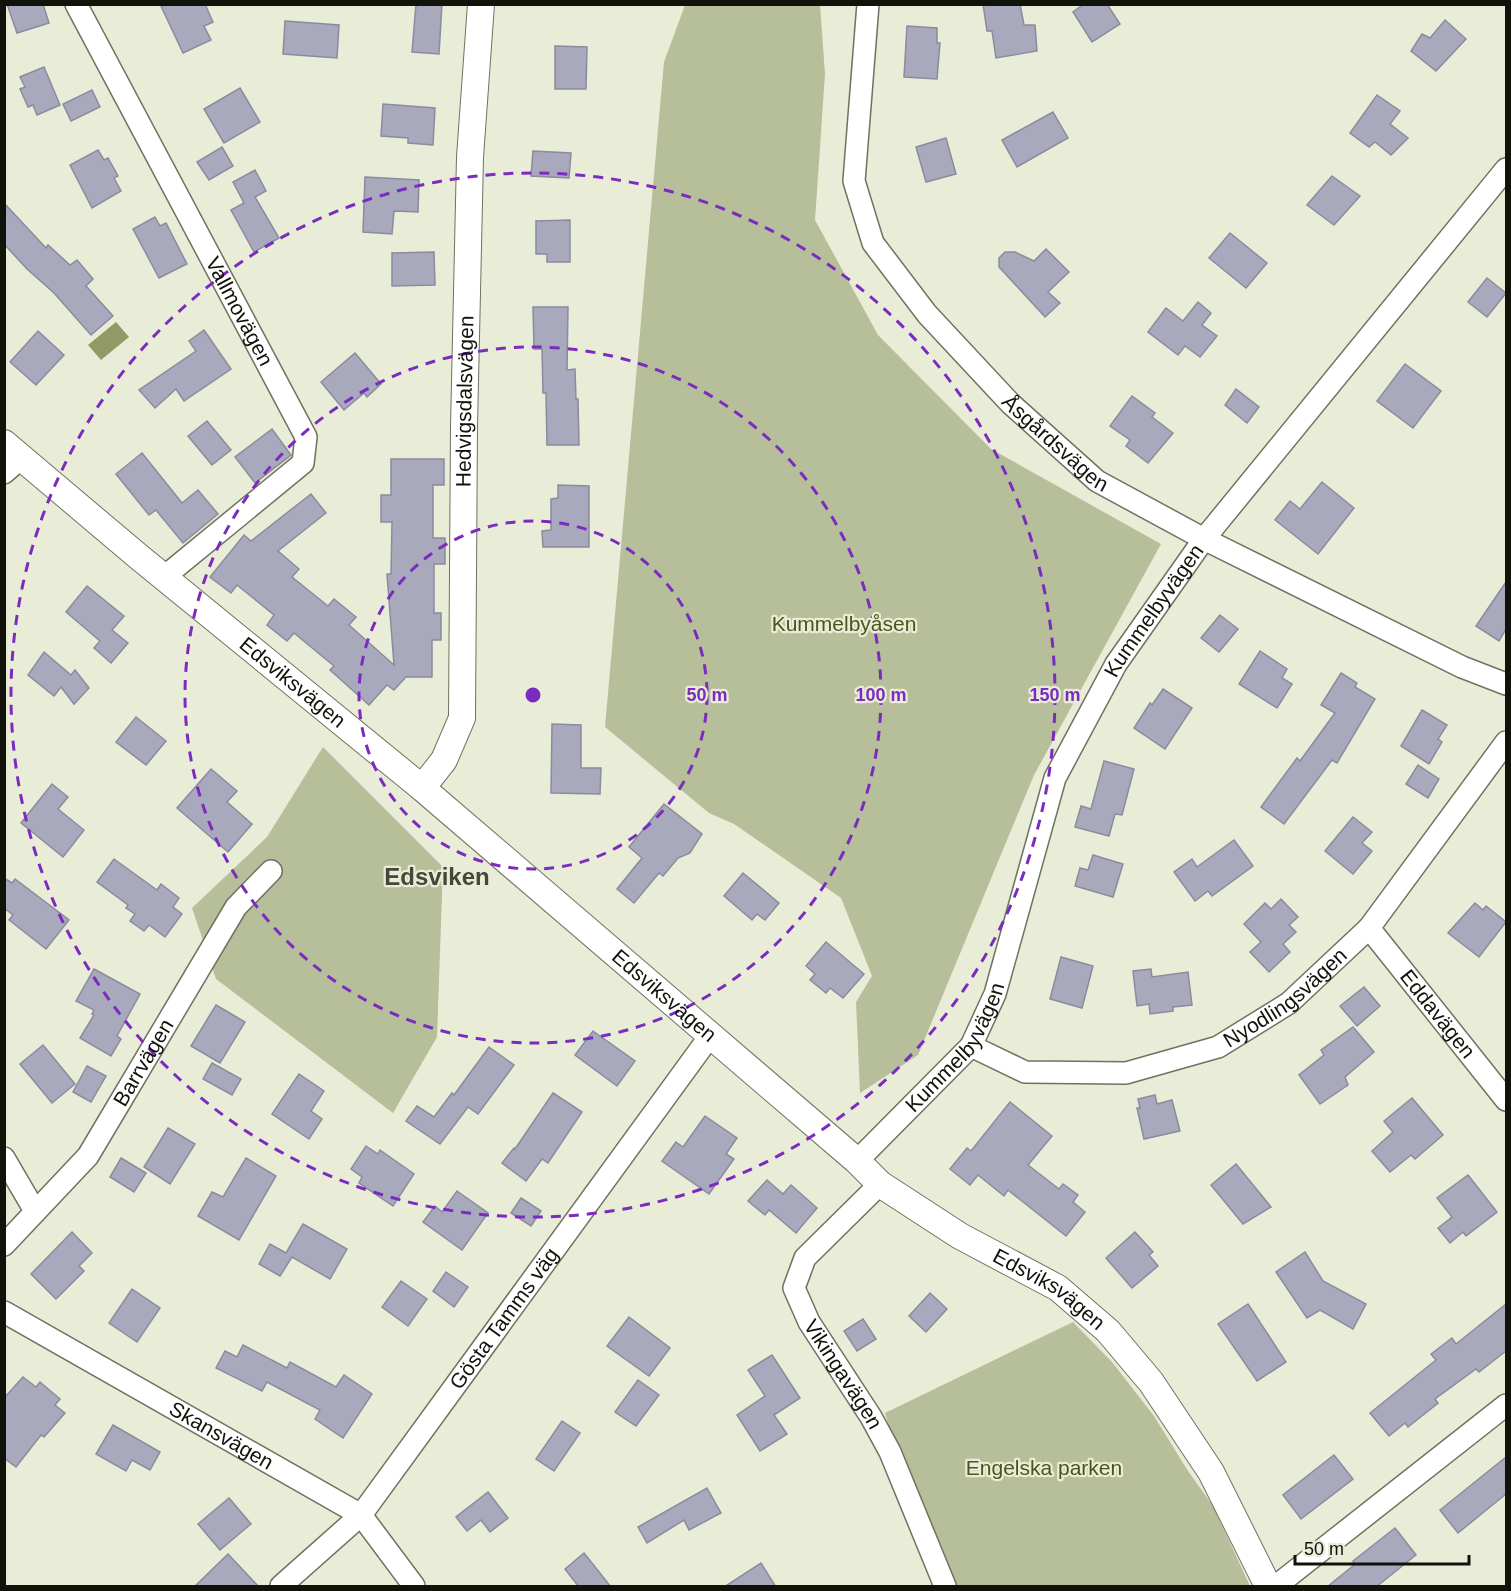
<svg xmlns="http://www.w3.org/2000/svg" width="1511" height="1591" font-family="Helvetica,sans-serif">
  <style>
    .green { fill: #b7be9a }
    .water { fill: #919a67 }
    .building { fill: #a9a9bd; stroke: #8b8b9e; stroke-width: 1.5 }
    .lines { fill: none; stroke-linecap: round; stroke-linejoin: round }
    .minor-casing { stroke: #6f7260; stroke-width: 24 }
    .tertiary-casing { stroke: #6f7260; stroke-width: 28 }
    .minor { stroke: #fff; stroke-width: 21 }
    .tertiary { stroke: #fff; stroke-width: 26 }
    .ring { fill: none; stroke: #7b2cbf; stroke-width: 3; stroke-dasharray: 10 8 }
    .labels { text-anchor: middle; stroke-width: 4.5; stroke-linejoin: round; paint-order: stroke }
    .street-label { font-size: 21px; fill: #11130b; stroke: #e9edd8 }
    .park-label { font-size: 21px; fill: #4c5419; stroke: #e9edd8 }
    .quarter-label { font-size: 24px; font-weight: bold; fill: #454837; stroke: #e9edd8 }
    .centre { fill: #7b2cbf; stroke: #e9edd8; stroke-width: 3 }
    .ring-label { font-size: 18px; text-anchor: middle; font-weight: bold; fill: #7b2cbf; stroke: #e9edd8; stroke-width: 4.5; stroke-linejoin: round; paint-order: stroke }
  </style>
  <rect width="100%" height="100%" fill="#e9edd8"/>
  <!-- green -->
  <g class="green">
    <polygon points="685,5 820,5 825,74 815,220 878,335 991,449 1161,544 1034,775 918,1055 860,1093 856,1002 872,976 841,898 734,824 709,813 605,727 664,62"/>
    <polygon points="323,747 443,867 437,1037 393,1113 216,979 192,908 267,837"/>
    <polygon points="1073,1322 1112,1362 1154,1416 1188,1471 1213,1506 1250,1586 952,1586 893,1441 885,1413"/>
  </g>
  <!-- water -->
  <polygon class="water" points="116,322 129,337 101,360 88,345"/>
  <!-- building -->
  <g class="building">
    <polygon points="7,4 43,4 49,23 17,33"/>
    <polygon points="160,4 205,4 213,22 204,26 211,40 183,53"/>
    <polygon points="416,4 442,4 439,54 412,52"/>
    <polygon points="983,4 1020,4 1024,25 1035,25 1037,51 996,58 992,31 987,31"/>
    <polygon points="1084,4 1107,4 1120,24 1092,42 1073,12"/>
    <polygon points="1445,20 1466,39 1436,71 1411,51 1422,34 1430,38"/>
    <polygon points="285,21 339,25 337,58 283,54"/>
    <polygon points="907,26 937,28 937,43 940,43 937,79 904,77"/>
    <polygon points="555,46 587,47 586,89 555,89"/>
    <polygon points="44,67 60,105 37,115 33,105 28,107 20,89 25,87 20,77"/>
    <polygon points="240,88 260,122 224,143 204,109"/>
    <polygon points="92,90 100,107 71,121 63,104"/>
    <polygon points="1377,95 1400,111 1390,124 1408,138 1391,155 1375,142 1369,147 1350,133"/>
    <polygon points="383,104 435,108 433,145 408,143 408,138 381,136"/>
    <polygon points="1053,112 1068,138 1017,167 1002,140"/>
    <polygon points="946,138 956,174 926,182 916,147"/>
    <polygon points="222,147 233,166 209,180 197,162"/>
    <polygon points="98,150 104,160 108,158 118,176 114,178 121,191 92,208 70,165"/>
    <polygon points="533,151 571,153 569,178 531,176"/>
    <polygon points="255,170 266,191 255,197 279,238 254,252 231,210 244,203 233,182"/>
    <polygon points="1332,176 1360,196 1334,225 1307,205"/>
    <polygon points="365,177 419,180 418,212 394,211 392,234 363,232"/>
    <polygon points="4,203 46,248 48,245 70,265 77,260 93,279 86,286 113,316 91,335 54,293 27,269 4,244"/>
    <polygon points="155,217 160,226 166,223 187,264 159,278 133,229"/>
    <polygon points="570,220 570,262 547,262 547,254 536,254 536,221"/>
    <polygon points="1230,233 1267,263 1246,288 1209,258"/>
    <polygon points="1046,249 1069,272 1048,292 1060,303 1045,317 999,267 999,258 1005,252 1015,252 1034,261"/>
    <polygon points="434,252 435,285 392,286 392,253"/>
    <polygon points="1487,278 1506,293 1487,317 1468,302"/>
    <polygon points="1198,302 1211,313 1202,325 1217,336 1200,357 1185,346 1178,355 1148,332 1166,308 1183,321"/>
    <polygon points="533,307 568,307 567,370 575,369 576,399 578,399 579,445 547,445 546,393 543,393 542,349 534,349"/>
    <polygon points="204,330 231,369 184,401 176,389 155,408 139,390 196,351 189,341"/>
    <polygon points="38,331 64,355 36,385 10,362"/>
    <polygon points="355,353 381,384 367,397 364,393 344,410 321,382"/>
    <polygon points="1405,364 1441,391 1413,428 1377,401"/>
    <polygon points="1236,389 1259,407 1247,423 1225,405"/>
    <polygon points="1132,396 1155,413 1152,417 1173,433 1148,463 1126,446 1130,440 1110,426"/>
    <polygon points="207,421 231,450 212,465 188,436"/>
    <polygon points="272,429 291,455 255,483 235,457"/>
    <polygon points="142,453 182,503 198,490 218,514 183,543 156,510 149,515 116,474"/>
    <polygon points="391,459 444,459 444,485 433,485 433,538 445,538 445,564 434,564 434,613 441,613 441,640 432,640 432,677 406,677 394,690 387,685 369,705 330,670 334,666 294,633 287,641 267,625 274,615 237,585 231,593 210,577 244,535 251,541 311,494 326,513 278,551 299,569 292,577 328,606 334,599 356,617 349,625 394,665 387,574 391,574 392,522 381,522 381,495 391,495"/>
    <polygon points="1322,482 1354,508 1318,554 1275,520 1290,501 1300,509"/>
    <polygon points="558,485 589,486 589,547 543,547 542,531 551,530 551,499 558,498"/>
    <polygon points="1506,582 1506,629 1499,641 1476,626"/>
    <polygon points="87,586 124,616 112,630 128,643 111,663 94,648 100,641 66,612"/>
    <polygon points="1220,615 1238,629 1219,652 1201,638"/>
    <polygon points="1260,651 1287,669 1282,678 1292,684 1277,708 1239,684"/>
    <polygon points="44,652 71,675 75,670 89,688 74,704 61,687 54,696 28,675"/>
    <polygon points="1341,673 1357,683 1355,687 1375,699 1337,763 1332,760 1284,824 1261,807 1297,758 1300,761 1335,713 1321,705"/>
    <polygon points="1163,689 1192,708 1165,749 1134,728 1150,703 1152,705"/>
    <polygon points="1422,710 1447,725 1438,739 1442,742 1429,764 1401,746"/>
    <polygon points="136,717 166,741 146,765 116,742"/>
    <polygon points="552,724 581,725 581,768 601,768 600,794 551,793"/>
    <polygon points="1104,761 1134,769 1122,815 1115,814 1109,836 1075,827 1081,806 1091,809"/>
    <polygon points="1418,765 1439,779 1428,798 1406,784"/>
    <polygon points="211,769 237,791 227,802 252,824 228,852 177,808"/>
    <polygon points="52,784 68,797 58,809 84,830 63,857 21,823"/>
    <polygon points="664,804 702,834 690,853 678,858 663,876 659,873 634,903 617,889 642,858 629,847"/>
    <polygon points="1353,817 1372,832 1362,843 1372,851 1353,874 1325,851"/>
    <polygon points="1234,840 1253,866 1212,896 1208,891 1195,901 1174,872 1192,859 1197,867"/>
    <polygon points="1093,855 1123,864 1113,897 1075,886 1080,868 1088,870"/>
    <polygon points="114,859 157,890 161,884 179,898 173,907 182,914 165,937 149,925 144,931 130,921 135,914 126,908 128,905 97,882"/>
    <polygon points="743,873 779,903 765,920 757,914 752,920 724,896"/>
    <polygon points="4,878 12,883 15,879 69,920 46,949 9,920 13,915 4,908"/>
    <polygon points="1281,899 1298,917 1289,925 1296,932 1283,944 1290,952 1269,972 1250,952 1261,942 1244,924 1265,903 1271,909"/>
    <polygon points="1475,903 1483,910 1486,906 1506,922 1479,957 1448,933"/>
    <polygon points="826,942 864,974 843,998 830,988 826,993 810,980 815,974 806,966"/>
    <polygon points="1061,957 1093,966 1082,1008 1050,999"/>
    <polygon points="94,969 140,994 117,1036 121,1039 111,1056 80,1038 94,1015 92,1014 94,1010 76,1001"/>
    <polygon points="1151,969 1152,977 1188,972 1192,1005 1173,1007 1173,1011 1150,1014 1149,1004 1137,1006 1133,971"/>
    <polygon points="1364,987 1380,1006 1357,1026 1340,1006"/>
    <polygon points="216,1005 245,1022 220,1063 191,1046"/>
    <polygon points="1353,1027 1374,1052 1345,1077 1348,1085 1320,1104 1299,1075 1324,1055 1321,1050"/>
    <polygon points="593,1031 635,1061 617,1086 575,1055"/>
    <polygon points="43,1045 75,1084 52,1103 20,1064"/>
    <polygon points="489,1047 514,1065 478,1114 468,1107 440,1144 406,1121 417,1106 434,1117 452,1093 454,1095"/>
    <polygon points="212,1063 241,1079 232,1095 203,1079"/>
    <polygon points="87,1066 106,1076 91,1102 73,1092"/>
    <polygon points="299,1074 324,1091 311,1111 322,1119 309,1139 272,1114"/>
    <polygon points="553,1093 582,1112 548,1163 542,1159 526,1181 502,1163 514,1148 515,1149"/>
    <polygon points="1155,1095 1157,1104 1172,1100 1180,1131 1144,1139 1137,1108 1140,1108 1138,1099"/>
    <polygon points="1412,1098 1443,1135 1415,1159 1411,1155 1390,1172 1372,1151 1393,1132 1384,1121"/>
    <polygon points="1010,1102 1052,1136 1028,1165 1059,1189 1063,1184 1078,1195 1073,1202 1085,1212 1066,1236 1008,1190 1004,1196 978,1175 970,1185 950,1169 967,1148 971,1151"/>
    <polygon points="705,1116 737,1138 726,1154 734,1159 709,1194 662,1161 676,1142 683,1147"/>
    <polygon points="168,1128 195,1144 170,1184 144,1167"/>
    <polygon points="366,1146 378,1154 380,1150 414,1174 393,1206 359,1183 362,1177 351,1169"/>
    <polygon points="121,1158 146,1173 134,1192 110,1177"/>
    <polygon points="246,1158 276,1176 239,1240 198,1216 212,1192 223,1197"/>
    <polygon points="1236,1164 1271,1207 1243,1224 1211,1185"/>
    <polygon points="1468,1175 1497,1212 1466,1236 1463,1232 1450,1243 1438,1228 1452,1217 1437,1198"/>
    <polygon points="767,1180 783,1194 791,1185 817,1208 796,1233 769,1210 765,1215 748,1201"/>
    <polygon points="457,1191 488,1213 462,1250 423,1222 435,1206 442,1212"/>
    <polygon points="521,1198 541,1211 531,1226 511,1213"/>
    <polygon points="303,1224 347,1249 330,1279 292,1257 280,1276 259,1264 270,1244 286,1253"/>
    <polygon points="72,1232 92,1253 79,1266 84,1271 56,1299 31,1274"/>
    <polygon points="1135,1232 1153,1252 1149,1255 1158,1266 1132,1288 1106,1258"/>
    <polygon points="1305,1252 1323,1281 1366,1304 1353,1329 1320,1310 1307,1318 1276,1272"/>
    <polygon points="446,1272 468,1287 454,1307 433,1291"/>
    <polygon points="401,1281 427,1299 408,1326 382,1307"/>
    <polygon points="132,1289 160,1308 137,1342 109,1323"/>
    <polygon points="930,1293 947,1309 926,1332 909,1316"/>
    <polygon points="1248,1304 1286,1362 1257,1381 1218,1324"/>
    <polygon points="1506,1304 1506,1351 1479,1372 1476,1369 1435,1399 1438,1403 1408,1427 1405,1423 1389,1436 1370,1413 1436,1360 1431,1354 1452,1338 1456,1344"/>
    <polygon points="629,1317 670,1348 649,1376 607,1346"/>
    <polygon points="863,1319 876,1339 857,1351 844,1331"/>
    <polygon points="243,1345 287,1368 290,1362 336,1387 344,1375 372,1394 343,1438 315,1419 320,1410 267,1382 262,1391 216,1368 225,1351 237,1357"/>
    <polygon points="772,1355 800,1398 774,1415 787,1434 760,1451 737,1415 765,1396 748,1370"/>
    <polygon points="23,1377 36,1387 40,1382 60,1399 55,1405 65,1413 44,1437 41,1435 16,1467 4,1458 4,1398"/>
    <polygon points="638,1380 659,1395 636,1426 615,1412"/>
    <polygon points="562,1421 580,1433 554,1471 536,1459"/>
    <polygon points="113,1425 160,1452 150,1470 132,1460 126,1471 96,1454"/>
    <polygon points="1334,1455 1353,1479 1301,1519 1283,1495"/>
    <polygon points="1506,1457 1506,1494 1458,1533 1440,1510"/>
    <polygon points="707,1488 721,1513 689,1530 684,1520 647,1543 638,1527"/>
    <polygon points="488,1492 508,1518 490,1532 481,1520 467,1531 456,1517"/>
    <polygon points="229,1498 251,1524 220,1550 198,1524"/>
    <polygon points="1395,1528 1416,1555 1376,1587 1327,1587 1354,1565 1353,1561"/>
    <polygon points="584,1553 611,1587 579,1587 565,1569"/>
    <polygon points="228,1554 259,1587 194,1587"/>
    <polygon points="761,1563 776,1587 724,1587"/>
  </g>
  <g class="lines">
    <!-- minor casing -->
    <g class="minor-casing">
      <g id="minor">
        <path id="s1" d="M 76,4 L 306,437 L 303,463 L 164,577"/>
        <path id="s2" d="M 868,4 L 854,181 L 873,243 L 927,314 L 1011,404 L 1097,481 L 1204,539 L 1462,667 L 1506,684"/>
        <polyline points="4,473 21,458"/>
        <path id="s3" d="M 1369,928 L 1506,1100"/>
        <path id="s4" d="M 971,1046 L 1025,1072 L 1126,1073 L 1218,1047 L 1289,1003 L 1369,928 L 1506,742"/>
        <polyline points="4,1158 35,1211"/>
        <path id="s5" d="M 857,1161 L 971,1046 L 995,994 L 1055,778 L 1116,664 L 1204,539 L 1506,169"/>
        <path id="s6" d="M 880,1184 L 805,1258 L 794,1288 L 809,1322 L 871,1417 L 890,1452 L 945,1586"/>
        <path id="s7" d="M 4,1245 L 88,1156 L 236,907 L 271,871"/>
        <path id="s8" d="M 4,1312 L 361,1515 L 414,1586"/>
        <path id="s9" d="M 281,1586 L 361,1515 L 710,1036"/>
        <polyline points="1276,1586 1506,1405"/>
      </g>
    </g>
    <!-- tertiary casing -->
    <g class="tertiary-casing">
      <g id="tertiary">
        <path id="s10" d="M 4,443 L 139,557 L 422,788 L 857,1161 L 880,1184 L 960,1236 L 1058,1288 L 1108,1331 L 1151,1382 L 1211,1472 L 1268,1586"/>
        <path id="s11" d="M 422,788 L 444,760 L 462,718 L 464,427 L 470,157 L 481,4"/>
      </g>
    </g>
    <!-- minor -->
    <use href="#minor" class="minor"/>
    <!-- tertiary -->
    <use href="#tertiary" class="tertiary"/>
  </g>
  <!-- distance rings -->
  <g class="ring">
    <circle cx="533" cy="695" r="174"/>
    <circle cx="533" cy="695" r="348"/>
    <circle cx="533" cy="695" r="522"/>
  </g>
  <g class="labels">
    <!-- street labels -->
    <g class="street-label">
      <text dy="7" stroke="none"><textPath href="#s1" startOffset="348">Vallmovägen</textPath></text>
      <text dy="7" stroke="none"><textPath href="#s11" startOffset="398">Hedvigsdalsvägen</textPath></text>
      <text dy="7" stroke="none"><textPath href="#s2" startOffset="514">Åsgårdsvägen</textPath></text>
      <text dy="7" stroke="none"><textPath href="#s5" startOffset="638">Kummelbyvägen</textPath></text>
      <text dy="7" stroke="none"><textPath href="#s10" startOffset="375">Edsviksvägen</textPath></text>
      <text dy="7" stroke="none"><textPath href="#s4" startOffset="340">Nyodlingsvägen</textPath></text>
      <text dy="7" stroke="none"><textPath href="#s10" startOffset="861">Edsviksvägen</textPath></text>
      <text dy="7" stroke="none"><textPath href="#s3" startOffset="110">Eddavägen</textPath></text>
      <text dy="7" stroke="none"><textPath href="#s5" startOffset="152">Kummelbyvägen</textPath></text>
      <text dy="7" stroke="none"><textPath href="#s7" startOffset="231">Barrvägen</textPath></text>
      <text dy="7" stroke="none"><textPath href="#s10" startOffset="1347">Edsviksvägen</textPath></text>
      <text dy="7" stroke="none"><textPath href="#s9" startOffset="350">Gösta Tamms väg</textPath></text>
      <text dy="7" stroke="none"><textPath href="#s6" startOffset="237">Vikingavägen</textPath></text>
      <text dy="7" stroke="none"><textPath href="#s8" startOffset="250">Skansvägen</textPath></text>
    </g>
    <!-- park labels -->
    <g class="park-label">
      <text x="844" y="631">Kummelbyåsen</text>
      <text x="1044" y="1475">Engelska parken</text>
    </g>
    <!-- quarter labels -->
    <g class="quarter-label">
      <text x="437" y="885">Edsviken</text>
    </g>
  </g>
  <circle cx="533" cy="695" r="9" class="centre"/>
  <g class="ring-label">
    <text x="707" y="701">50 m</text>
    <text x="881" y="701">100 m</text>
    <text x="1055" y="701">150 m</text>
  </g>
  <!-- border -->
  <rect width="1511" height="1591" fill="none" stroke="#11130b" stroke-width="12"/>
  <!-- scale -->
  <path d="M1295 1555v9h174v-9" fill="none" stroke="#11130b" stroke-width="3"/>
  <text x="1304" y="1555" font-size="18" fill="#11130b" stroke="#e9edd8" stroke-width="4.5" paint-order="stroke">50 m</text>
</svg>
